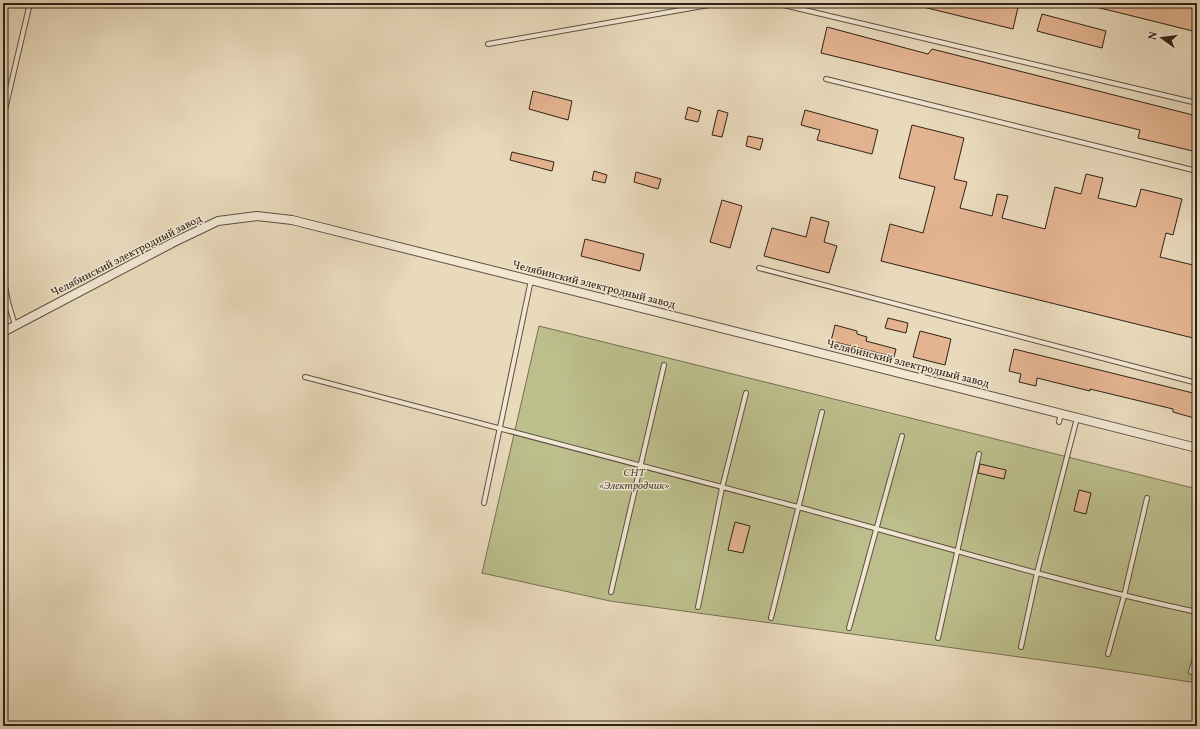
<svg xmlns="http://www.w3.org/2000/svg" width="1200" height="729" font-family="Vollkorn,serif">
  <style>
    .green { fill: #bcbe8c; stroke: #767052 }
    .building { fill: #e4b490; stroke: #302118 }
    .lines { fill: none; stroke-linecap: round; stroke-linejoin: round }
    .lane-casing { stroke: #5e4f41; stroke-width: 6 }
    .street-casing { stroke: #5e4f41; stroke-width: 10 }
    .lane { stroke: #f1e7d3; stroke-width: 4 }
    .street { stroke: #f1e7d3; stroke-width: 8 }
    .labels { text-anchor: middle; stroke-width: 3; stroke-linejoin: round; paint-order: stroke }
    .street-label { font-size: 11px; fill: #302118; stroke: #f1e7d3 }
    .park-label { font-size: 11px; font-style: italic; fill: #534835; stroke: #f1e7d3 }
  </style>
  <rect width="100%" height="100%" fill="#e9dabc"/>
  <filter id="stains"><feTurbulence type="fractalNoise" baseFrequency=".005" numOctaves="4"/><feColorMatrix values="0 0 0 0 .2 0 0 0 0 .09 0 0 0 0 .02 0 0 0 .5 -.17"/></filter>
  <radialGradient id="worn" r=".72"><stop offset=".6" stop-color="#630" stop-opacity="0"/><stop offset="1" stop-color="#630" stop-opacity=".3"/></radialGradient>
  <!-- green -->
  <polygon class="green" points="539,326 1197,489 1197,683 1100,668 610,601 482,573"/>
  <!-- building -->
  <g class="building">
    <polygon points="920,3 1019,3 1013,29 919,6"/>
    <polygon points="1092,3 1197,3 1197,32 1092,6"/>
    <polygon points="1042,14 1106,31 1102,48 1037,31"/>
    <polygon points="827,27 928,54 932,49 1197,116 1197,152 1138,138 1140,130 821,53"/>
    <polygon points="533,91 572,101 568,120 529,109"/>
    <polygon points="688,107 701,111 698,122 685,119"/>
    <polygon points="718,110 728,113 722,137 712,135"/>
    <polygon points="805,110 878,130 872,154 817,140 820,130 801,125"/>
    <polygon points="912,125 964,138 954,179 967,182 960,208 992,216 997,194 1008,196 1002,218 1045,229 1055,187 1081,194 1086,174 1103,178 1098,198 1136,207 1141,189 1182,199 1173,235 1166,233 1160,257 1197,266 1197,339 881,261 890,224 923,233 935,187 899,178"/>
    <polygon points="748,136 763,139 760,150 746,146"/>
    <polygon points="512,152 554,162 552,171 510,160"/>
    <polygon points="594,171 607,175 605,183 592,180"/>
    <polygon points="636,172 661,179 658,189 634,182"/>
    <polygon points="722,200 742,206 730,248 710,242"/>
    <polygon points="811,217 829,222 824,242 837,246 829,273 764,256 772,228 806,237"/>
    <polygon points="585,239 644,254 640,271 581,256"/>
    <polygon points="888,318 908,323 906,333 885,328"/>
    <polygon points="835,325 857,331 857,334 867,337 866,341 896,349 894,357 831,341"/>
    <polygon points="920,331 951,339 945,365 913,357"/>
    <polygon points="1014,349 1197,394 1197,407 1194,418 1173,412 1173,409 1090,389 1090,391 1037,378 1036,386 1019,382 1021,374 1009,371"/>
    <polygon points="980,464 1006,470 1004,479 978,473"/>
    <polygon points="1079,490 1091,493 1086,514 1074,511"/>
    <polygon points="735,522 750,526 743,553 728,550"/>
  </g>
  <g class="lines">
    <!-- lane casing -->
    <g class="lane-casing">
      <g id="lane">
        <polyline points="775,3 1197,103"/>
        <polyline points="488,44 720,3"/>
        <polyline points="826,79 1197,171"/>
        <polyline points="3,102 7,101 30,3"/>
        <polyline points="3,119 7,101"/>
        <polyline points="759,268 1197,383"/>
        <polyline points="3,275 8,302 15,325"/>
        <path d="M 305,377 C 470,419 634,463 798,507 C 931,543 1062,583 1197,612"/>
        <polyline points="1059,422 1061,413"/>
        <polyline points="484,503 531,280"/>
        <polyline points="611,592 664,365"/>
        <polyline points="698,607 722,488 746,393"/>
        <polyline points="771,618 822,412"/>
        <polyline points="849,628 902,436"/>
        <polyline points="938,638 979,454"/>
        <polyline points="1021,647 1037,573 1077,418"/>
        <polyline points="1108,654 1124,596 1147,498"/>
        <polyline points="1191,672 1197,651"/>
      </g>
    </g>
    <!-- street casing -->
    <g class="street-casing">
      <polyline id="street" points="3,332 174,242 218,221 257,216 292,220 1197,448"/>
    </g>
    <!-- lane -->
    <use href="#lane" class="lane"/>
    <!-- street -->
    <use href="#street" class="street"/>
  </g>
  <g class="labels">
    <!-- street labels -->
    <g class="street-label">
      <text transform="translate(126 255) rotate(-27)" y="4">Челябинский электродный завод</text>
      <text transform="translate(594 284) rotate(14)" y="4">Челябинский электродный завод</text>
      <text transform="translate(908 363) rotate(14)" y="4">Челябинский электродный завод</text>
    </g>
    <!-- park labels -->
    <g class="park-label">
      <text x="634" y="476">СНТ<tspan x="634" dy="13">«Электродчик»</tspan></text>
    </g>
  </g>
  <!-- margin -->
  <rect width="1200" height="729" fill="none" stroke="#e9dabc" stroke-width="16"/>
  <rect x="4" y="4" width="1192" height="721" fill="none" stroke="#302118" stroke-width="2"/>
  <rect x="8" y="8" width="1184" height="713" fill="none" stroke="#302118"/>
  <!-- north arrow -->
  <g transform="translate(1162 38) rotate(284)" stroke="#f1e7d3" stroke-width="3" paint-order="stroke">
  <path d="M0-3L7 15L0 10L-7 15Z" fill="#302118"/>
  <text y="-6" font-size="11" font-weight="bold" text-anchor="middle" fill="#302118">N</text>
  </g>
  <rect width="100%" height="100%" filter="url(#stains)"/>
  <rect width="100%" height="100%" fill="url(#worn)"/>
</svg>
